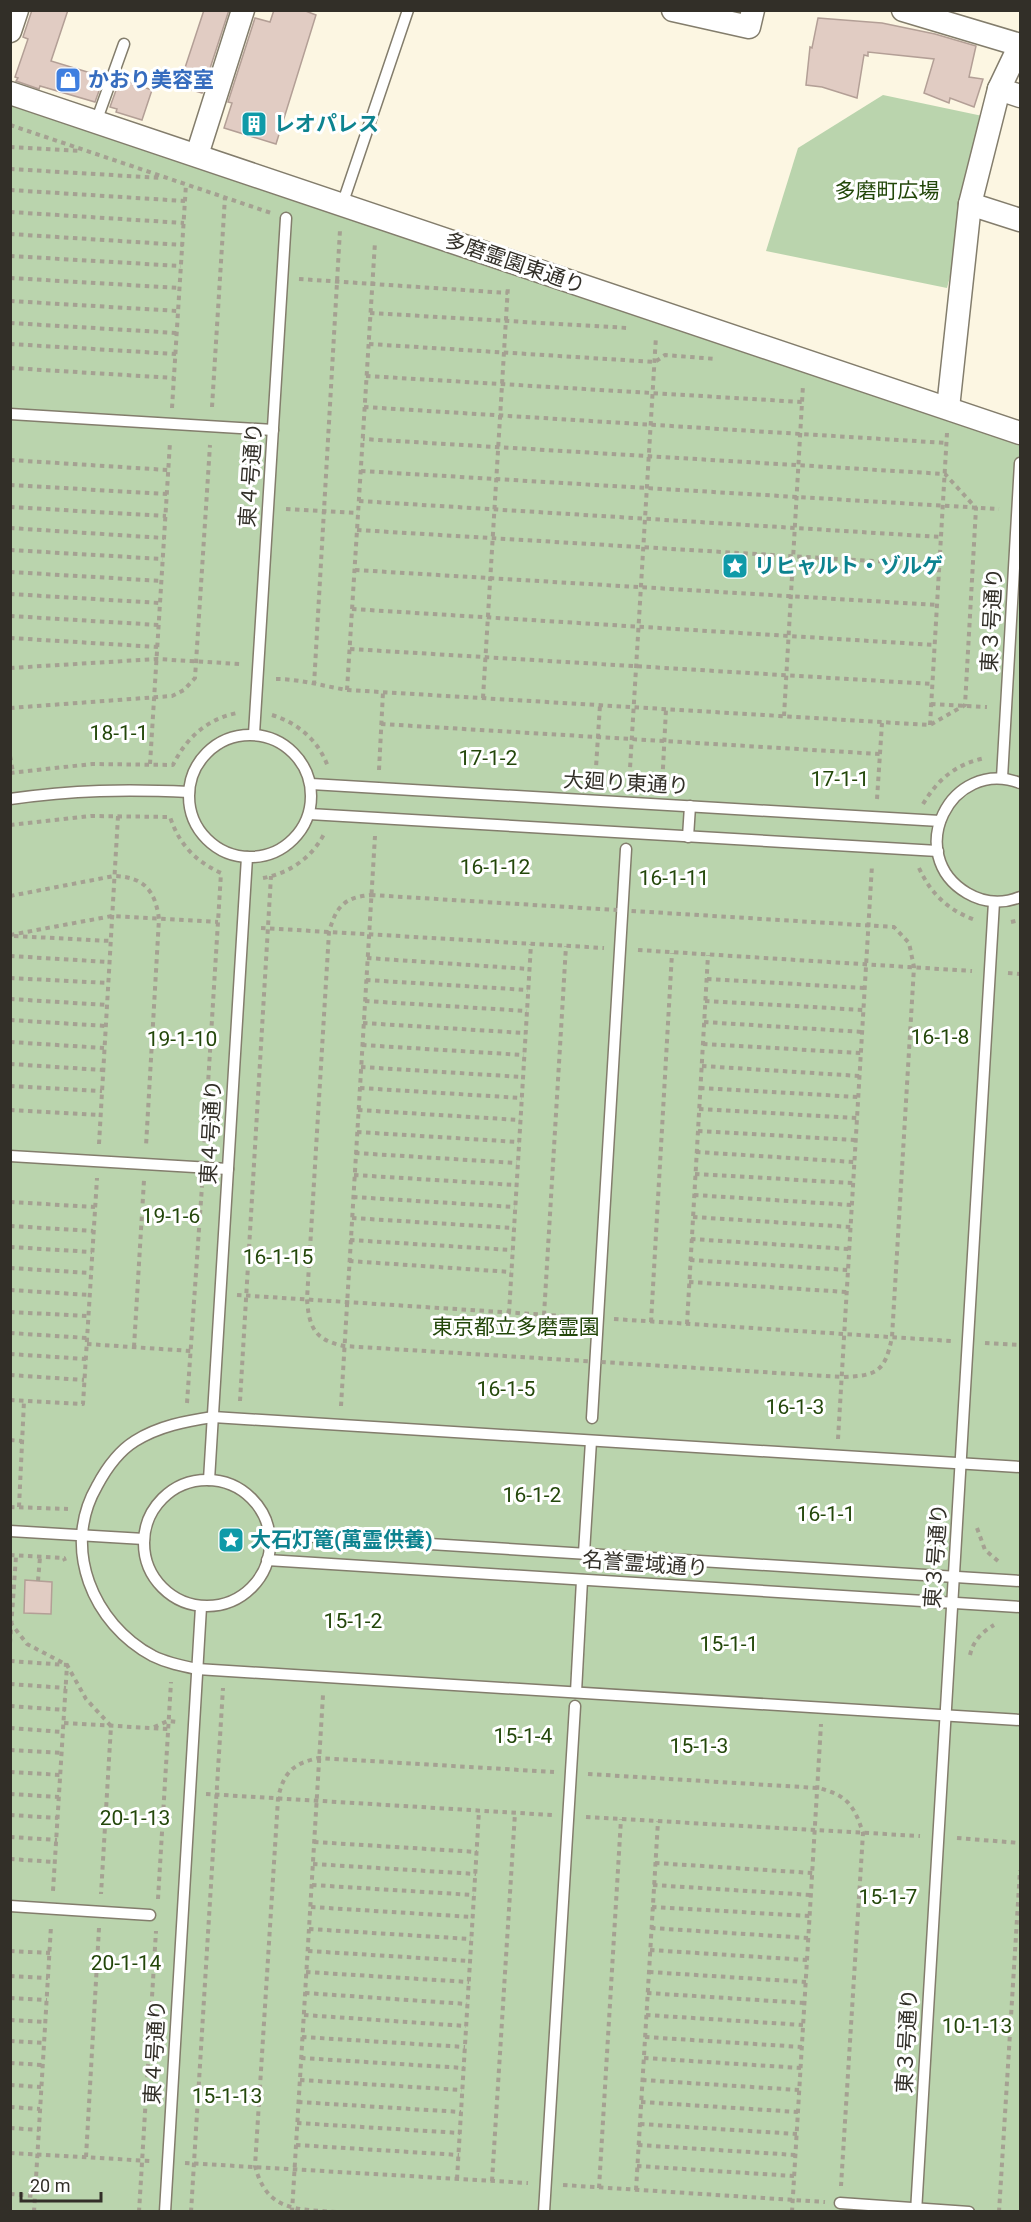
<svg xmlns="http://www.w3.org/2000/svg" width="1031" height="2222" font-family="Roboto,'Noto Sans JP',sans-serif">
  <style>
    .green { fill: #bad4ad }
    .building { fill: #e1ccc3; stroke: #b39f96; stroke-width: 1.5 }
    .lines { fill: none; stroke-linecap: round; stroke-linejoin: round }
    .service-casing { stroke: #837d6c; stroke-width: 13 }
    .minor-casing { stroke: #837d6c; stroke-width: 25 }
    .path { stroke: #a5a192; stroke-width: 4; stroke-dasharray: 4.5 4.5; stroke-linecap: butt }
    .service { stroke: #fff; stroke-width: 10 }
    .minor { stroke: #fff; stroke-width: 22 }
    .labels { text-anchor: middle; stroke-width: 6; stroke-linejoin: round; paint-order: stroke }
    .shop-label { font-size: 21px; font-weight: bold; fill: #366cbe; stroke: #fff; text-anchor: start }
    .culture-label { font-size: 21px; font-weight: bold; fill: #0d838f; stroke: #fff; text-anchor: start }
    .park-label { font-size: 21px; fill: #23470a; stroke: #fff }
    .street-label { font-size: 21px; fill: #322f28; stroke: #fff }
  </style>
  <rect width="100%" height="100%" fill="#fcf6e2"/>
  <!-- green -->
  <g class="green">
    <polygon points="883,95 992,118 947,288 766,251 798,148"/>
    <polygon points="11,105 1020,443 1020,2211 11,2211"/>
  </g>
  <!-- building -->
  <g class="building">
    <polygon points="32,10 68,10 51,61 104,77 95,102 40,86 39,89 16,81 18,78 15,77 28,39 23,37"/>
    <polygon points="204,10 229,10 202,93 179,86"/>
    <polygon points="274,10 303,10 316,15 276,144 224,128 232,103 228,102 255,18 270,22"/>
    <polygon points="818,18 882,23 935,34 976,46 969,77 983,79 974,107 950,98 949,103 924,93 934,59 868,52 868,56 864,55 857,98 822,87 806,85 810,47 812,48"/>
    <polygon points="120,79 152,90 142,120 116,112 117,109 110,107"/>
    <polygon points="25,1580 52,1582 51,1614 24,1613"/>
  </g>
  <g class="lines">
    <!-- service casing -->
    <g class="service-casing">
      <g id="service">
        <polyline points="96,122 124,44"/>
        <polyline points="342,205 408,10"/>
        <polyline points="10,414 273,430"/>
        <polyline points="254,734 286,218"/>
        <circle cx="250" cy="796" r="61"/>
        <polyline points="1002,778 1020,463"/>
        <path d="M 1020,783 C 950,757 903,855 967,893 C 984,903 1003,904 1020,897"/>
        <polyline points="311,784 940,821"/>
        <path d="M 10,799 C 74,790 125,789 189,792"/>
        <polyline points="309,814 938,851"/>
        <polyline points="688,837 690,806"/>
        <polyline points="10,1156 228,1169"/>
        <polyline points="592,1418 626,849"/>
        <path d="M 1020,1467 L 213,1417 C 186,1421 159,1426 135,1441 C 119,1451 106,1469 97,1486 C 61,1548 93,1624 153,1656 C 167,1663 182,1666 197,1669 L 1020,1720"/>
        <polyline points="209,1480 247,857"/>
        <circle cx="207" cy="1543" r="63"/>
        <polyline points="10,1531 144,1539"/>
        <polyline points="269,1534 1020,1581"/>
        <polyline points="584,1553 591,1441"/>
        <polyline points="267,1560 1020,1607"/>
        <polyline points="576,1692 582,1580"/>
        <polyline points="10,1906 150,1915"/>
        <polyline points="840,2203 969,2212"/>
        <polyline points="165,2212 201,1607"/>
        <polyline points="544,2212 575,1706"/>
        <polyline points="916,2212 994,902"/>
      </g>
    </g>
    <!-- minor casing -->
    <g class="minor-casing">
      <g id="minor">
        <polyline points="673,10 749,27 753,10"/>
        <polyline points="903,10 1020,45"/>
        <polyline points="10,31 17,10"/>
        <polyline points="999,89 1020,96"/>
        <polyline points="10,93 1020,433"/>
        <polyline points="197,155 243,10"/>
        <polyline points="970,204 1020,220"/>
        <polyline points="948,408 970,204 999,89 1020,45"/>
      </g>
    </g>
    <!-- path -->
    <g class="path">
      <polyline points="10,125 271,213"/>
      <polyline points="10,147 82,151"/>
      <polyline points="10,169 162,178"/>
      <polyline points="10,190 185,201"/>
      <polyline points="10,212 184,223"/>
      <polyline points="10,234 183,245"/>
      <polyline points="10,256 181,266"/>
      <polyline points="10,278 180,288"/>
      <polyline points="299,279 508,293"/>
      <polyline points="10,301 178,311"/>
      <polyline points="370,313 628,328"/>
      <polyline points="10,323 177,333"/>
      <polyline points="10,344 176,354"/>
      <polyline points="369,344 655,362 665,355 716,359"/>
      <polyline points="10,368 174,378"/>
      <polyline points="366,376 802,402"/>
      <polyline points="212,407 225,197"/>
      <polyline points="364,407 947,443"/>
      <polyline points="172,408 186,184"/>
      <polyline points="10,460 168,470"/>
      <polyline points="361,471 999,509"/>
      <polyline points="10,485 167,494"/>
      <polyline points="359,501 941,537"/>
      <polyline points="10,507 166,516"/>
      <polyline points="286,509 358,513"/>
      <polyline points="10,528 164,538"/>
      <polyline points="357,530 939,565"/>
      <polyline points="10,550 163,559"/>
      <polyline points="355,570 937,605"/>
      <polyline points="10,572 162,581"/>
      <polyline points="10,594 160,603"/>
      <polyline points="352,609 935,645"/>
      <polyline points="10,616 159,625"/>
      <polyline points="10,638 158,647"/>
      <polyline points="350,649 932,684"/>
      <polyline points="10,668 157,659 240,664"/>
      <path d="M 276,679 C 300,679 323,686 347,690 L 930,725 L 965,705 L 976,508 L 945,474 L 363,439"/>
      <polyline points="314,685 340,230"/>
      <polyline points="347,690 375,242"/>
      <polyline points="483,698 508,286"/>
      <polyline points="931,704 987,707"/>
      <polyline points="10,708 172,696 184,690 195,678 210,445"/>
      <path d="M 272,715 C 298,723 319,741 328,767"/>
      <polyline points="784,716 803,385"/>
      <polyline points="381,724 880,754"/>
      <polyline points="930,725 947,433"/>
      <polyline points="10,756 13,772"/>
      <polyline points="150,764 170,442"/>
      <polyline points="379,770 383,692"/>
      <path d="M 10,773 L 92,764 L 173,765 C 186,738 207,719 237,713"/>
      <polyline points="595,783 600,705"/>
      <polyline points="629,785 656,336"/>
      <polyline points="662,787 666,709"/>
      <polyline points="877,799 882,723"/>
      <path d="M 923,804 C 938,779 956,764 985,758"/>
      <path d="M 10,825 L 91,816 L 170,817 C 179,844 195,861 221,873 L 204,1149"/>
      <path d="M 919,868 C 931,894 948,910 975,920"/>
      <path d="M 263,878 C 290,873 313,857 325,832"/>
      <path d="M 371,895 L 894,927 L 909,943 L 914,967 L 892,1337 C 885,1372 877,1376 842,1377 L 344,1346 C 315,1340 309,1328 307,1299 L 329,932 C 336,907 344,897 371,895 Z"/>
      <path d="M 10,896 L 114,876 C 144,877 155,890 159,919 L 146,1146"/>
      <polyline points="1011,922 1020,920"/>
      <polyline points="261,928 604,948"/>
      <polyline points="10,935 112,916 218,922"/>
      <polyline points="14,936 111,941"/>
      <polyline points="638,950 972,971"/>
      <polyline points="10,956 109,962"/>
      <polyline points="367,958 529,969"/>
      <polyline points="1008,973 1020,974"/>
      <polyline points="10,978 108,983"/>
      <polyline points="707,979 865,988"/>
      <polyline points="366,980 528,990"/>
      <polyline points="10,999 107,1005"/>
      <polyline points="365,1001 527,1011"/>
      <polyline points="705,1001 864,1010"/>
      <polyline points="10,1020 106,1026"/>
      <polyline points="704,1022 863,1032"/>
      <polyline points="363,1023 525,1033"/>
      <polyline points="10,1042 104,1048"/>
      <polyline points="703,1044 861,1053"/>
      <polyline points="362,1045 524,1055"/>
      <polyline points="10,1064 103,1070"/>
      <polyline points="702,1066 860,1076"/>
      <polyline points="361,1067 523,1077"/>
      <polyline points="10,1086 102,1091"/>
      <polyline points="360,1088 522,1098"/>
      <polyline points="700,1088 859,1097"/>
      <polyline points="699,1109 857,1118"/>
      <polyline points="10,1110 100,1115"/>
      <polyline points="358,1110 520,1120"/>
      <polyline points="698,1131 856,1140"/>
      <polyline points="357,1132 519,1142"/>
      <polyline points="99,1144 118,816"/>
      <polyline points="696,1152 854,1162"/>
      <polyline points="355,1153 517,1163"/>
      <polyline points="695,1174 853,1183"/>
      <polyline points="354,1175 516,1185"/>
      <polyline points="694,1195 852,1205"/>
      <polyline points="353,1197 515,1207"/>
      <polyline points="10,1202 95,1207"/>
      <polyline points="693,1217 851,1227"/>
      <polyline points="352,1218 514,1228"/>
      <polyline points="10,1226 93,1231"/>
      <polyline points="691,1239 849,1249"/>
      <polyline points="350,1240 512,1250"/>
      <polyline points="10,1247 92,1252"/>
      <polyline points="690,1260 848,1270"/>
      <polyline points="349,1261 511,1272"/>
      <polyline points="10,1268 91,1273"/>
      <polyline points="689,1282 847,1292"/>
      <polyline points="10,1290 90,1295"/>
      <polyline points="237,1295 580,1317"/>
      <polyline points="10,1312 88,1316"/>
      <polyline points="509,1313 531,944"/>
      <polyline points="544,1315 566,946"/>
      <polyline points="614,1319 951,1341"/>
      <polyline points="651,1322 672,953"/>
      <polyline points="687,1324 708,955"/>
      <polyline points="10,1333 87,1338"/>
      <polyline points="985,1343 1020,1345"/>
      <polyline points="87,1344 191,1351"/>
      <polyline points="134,1347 144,1180"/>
      <polyline points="10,1354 86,1359"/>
      <polyline points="10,1375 84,1380"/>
      <polyline points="10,1400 83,1404 97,1178"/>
      <polyline points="240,1401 271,876"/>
      <polyline points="187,1403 202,1186"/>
      <polyline points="341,1406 375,836"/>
      <polyline points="838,1439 872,865"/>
      <polyline points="10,1440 22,1441"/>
      <polyline points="10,1507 68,1509"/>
      <polyline points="19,1507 24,1401"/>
      <polyline points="977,1528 985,1550 998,1561"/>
      <polyline points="10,1555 64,1558 65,1561"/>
      <polyline points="38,1581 40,1557"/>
      <polyline points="10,1622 27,1644 67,1665 86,1699 111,1726 101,1894"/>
      <polyline points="10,1643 16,1556"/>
      <path d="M 970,1655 C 973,1641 982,1632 994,1625"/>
      <polyline points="10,1661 67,1665 53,1891"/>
      <polyline points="10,1684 66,1688"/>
      <polyline points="10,1706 65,1710"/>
      <polyline points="64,1723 168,1729"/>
      <polyline points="154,1727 168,1721 178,1722"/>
      <polyline points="10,1728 63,1732"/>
      <polyline points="10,1750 62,1753"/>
      <polyline points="10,1772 61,1775"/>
      <path d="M 588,1774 L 818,1788 C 847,1795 854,1805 863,1833 L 841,2186"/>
      <polyline points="10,1794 59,1797"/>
      <polyline points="206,1794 552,1815"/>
      <polyline points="10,1815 58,1818"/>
      <polyline points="586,1817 920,1836"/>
      <polyline points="10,1837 57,1840"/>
      <polyline points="957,1838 1020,1843"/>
      <polyline points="314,1842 477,1852"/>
      <polyline points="10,1859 55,1862"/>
      <polyline points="655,1863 813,1873"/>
      <polyline points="313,1864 476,1874"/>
      <polyline points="312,1885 474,1895"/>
      <polyline points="653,1885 811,1895"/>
      <polyline points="158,1899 171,1682"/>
      <polyline points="311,1907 473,1917"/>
      <polyline points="652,1907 810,1916"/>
      <polyline points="651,1928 808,1938"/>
      <polyline points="309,1929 471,1939"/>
      <polyline points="650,1950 807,1960"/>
      <polyline points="10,1951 50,1953"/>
      <polyline points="308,1951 470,1961"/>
      <polyline points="306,1972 469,1982"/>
      <polyline points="649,1972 806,1982"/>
      <polyline points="10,1976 48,1978"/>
      <polyline points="305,1993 467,2004"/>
      <polyline points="647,1993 805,2003"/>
      <polyline points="10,1998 47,2000"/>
      <polyline points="304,2015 466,2026"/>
      <polyline points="646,2015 803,2025"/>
      <polyline points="10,2020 45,2022"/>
      <polyline points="302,2037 465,2047"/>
      <polyline points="645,2037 802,2047"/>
      <polyline points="10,2041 44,2043"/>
      <polyline points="301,2058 464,2068"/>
      <polyline points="644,2058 801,2068"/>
      <polyline points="10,2063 43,2065"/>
      <polyline points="300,2080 462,2090"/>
      <polyline points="642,2080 799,2090"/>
      <polyline points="10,2085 41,2087"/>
      <polyline points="298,2102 461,2112"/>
      <polyline points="641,2102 798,2112"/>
      <polyline points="10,2107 40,2109"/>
      <polyline points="297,2123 460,2133"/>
      <polyline points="640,2124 797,2134"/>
      <polyline points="10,2128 39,2130"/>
      <polyline points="296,2145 459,2155"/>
      <polyline points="638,2145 796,2155"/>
      <polyline points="10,2153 151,2161"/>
      <polyline points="86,2157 99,1928"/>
      <polyline points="185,2163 528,2183"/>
      <polyline points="637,2166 794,2176"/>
      <polyline points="457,2179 479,1811"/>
      <polyline points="492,2181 515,1813"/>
      <polyline points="563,2185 825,2202"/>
      <polyline points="599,2188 621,1819"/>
      <polyline points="636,2190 658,1821"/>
      <polyline points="10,2194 35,2196"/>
      <polyline points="34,2212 51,1926"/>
      <polyline points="139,2212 156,1931"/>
      <polyline points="191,2212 223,1688"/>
      <polyline points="292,2212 323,1695"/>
      <path d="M 336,2212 C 297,2209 267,2212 255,2166 L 278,1799 C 283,1773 293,1763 319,1758 L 554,1772"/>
      <polyline points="792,2212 821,1724"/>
      <polyline points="999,2212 1020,1870"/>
    </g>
    <!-- service -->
    <use href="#service" class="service"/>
    <!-- minor -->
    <use href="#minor" class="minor"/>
  </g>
  <!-- icons -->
  <defs>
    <g id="shop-square" transform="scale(1.35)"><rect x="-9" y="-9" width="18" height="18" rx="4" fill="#3f7fe0" stroke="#fff"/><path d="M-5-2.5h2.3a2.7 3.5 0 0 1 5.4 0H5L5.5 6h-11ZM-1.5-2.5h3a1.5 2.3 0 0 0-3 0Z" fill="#fff"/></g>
    <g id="building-square" transform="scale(1.35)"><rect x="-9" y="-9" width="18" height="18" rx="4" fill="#0f9aa8" stroke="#fff"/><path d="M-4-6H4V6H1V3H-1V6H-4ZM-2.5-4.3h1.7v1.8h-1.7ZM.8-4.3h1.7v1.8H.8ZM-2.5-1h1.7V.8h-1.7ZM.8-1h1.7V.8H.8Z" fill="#fff"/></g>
    <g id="sight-square" transform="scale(1.35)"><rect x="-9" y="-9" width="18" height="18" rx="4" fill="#0f9aa8" stroke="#fff"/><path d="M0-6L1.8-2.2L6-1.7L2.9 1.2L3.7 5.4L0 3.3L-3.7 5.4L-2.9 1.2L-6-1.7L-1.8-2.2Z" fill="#fff"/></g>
  </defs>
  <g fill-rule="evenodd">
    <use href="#shop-square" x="68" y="80"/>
    <use href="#building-square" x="254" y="124"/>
    <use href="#sight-square" x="735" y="566"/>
    <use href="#sight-square" x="231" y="1540"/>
  </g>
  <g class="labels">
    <!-- shop labels -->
    <g class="shop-label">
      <text x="88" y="87">かおり美容室</text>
    </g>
    <!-- culture labels -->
    <g class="culture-label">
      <text x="274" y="131">レオパレス</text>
      <text x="754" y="573">リヒャルト・ゾルゲ</text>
      <text x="250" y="1547">大石灯篭(萬霊供養)</text>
    </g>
    <!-- park labels -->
    <g class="park-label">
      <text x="887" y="198">多磨町広場</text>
      <text x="119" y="740">18-1-1</text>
      <text x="488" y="765">17-1-2</text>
      <text x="840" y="786">17-1-1</text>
      <text x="495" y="874">16-1-12</text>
      <text x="674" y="885">16-1-11</text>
      <text x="940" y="1044">16-1-8</text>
      <text x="182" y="1046">19-1-10</text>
      <text x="171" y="1223">19-1-6</text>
      <text x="278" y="1264">16-1-15</text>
      <text x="516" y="1334">東京都立多磨霊園</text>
      <text x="506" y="1396">16-1-5</text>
      <text x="795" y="1414">16-1-3</text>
      <text x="532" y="1502">16-1-2</text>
      <text x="826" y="1521">16-1-1</text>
      <text x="353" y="1628">15-1-2</text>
      <text x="729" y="1651">15-1-1</text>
      <text x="523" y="1743">15-1-4</text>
      <text x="699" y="1753">15-1-3</text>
      <text x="135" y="1825">20-1-13</text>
      <text x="888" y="1904">15-1-7</text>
      <text x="126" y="1970">20-1-14</text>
      <text x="977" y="2033">10-1-13</text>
      <text x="227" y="2103">15-1-13</text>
    </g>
    <!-- street labels -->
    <g class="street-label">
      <text transform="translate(515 263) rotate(19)" y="7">多磨霊園東通り</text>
      <text transform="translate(251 475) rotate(-86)" y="7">東４号通り</text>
      <text transform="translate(992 620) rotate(-87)" y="7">東３号通り</text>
      <text transform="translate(626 783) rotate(3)" y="7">大廻り東通り</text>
      <text transform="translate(211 1132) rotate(-87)" y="7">東４号通り</text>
      <text transform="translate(936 1556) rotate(-86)" y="7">東３号通り</text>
      <text transform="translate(645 1564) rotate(4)" y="7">名誉霊域通り</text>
      <text transform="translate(907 2041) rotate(-87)" y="7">東３号通り</text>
      <text transform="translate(155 2052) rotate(-87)" y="7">東４号通り</text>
    </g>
  </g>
  <!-- border -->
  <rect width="1031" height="2222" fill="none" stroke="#322f28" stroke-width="24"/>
  <!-- scale -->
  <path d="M21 2192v9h80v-9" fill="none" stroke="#322f28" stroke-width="3"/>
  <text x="30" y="2192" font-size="18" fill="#322f28" stroke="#ffffff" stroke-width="4.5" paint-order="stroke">20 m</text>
</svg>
